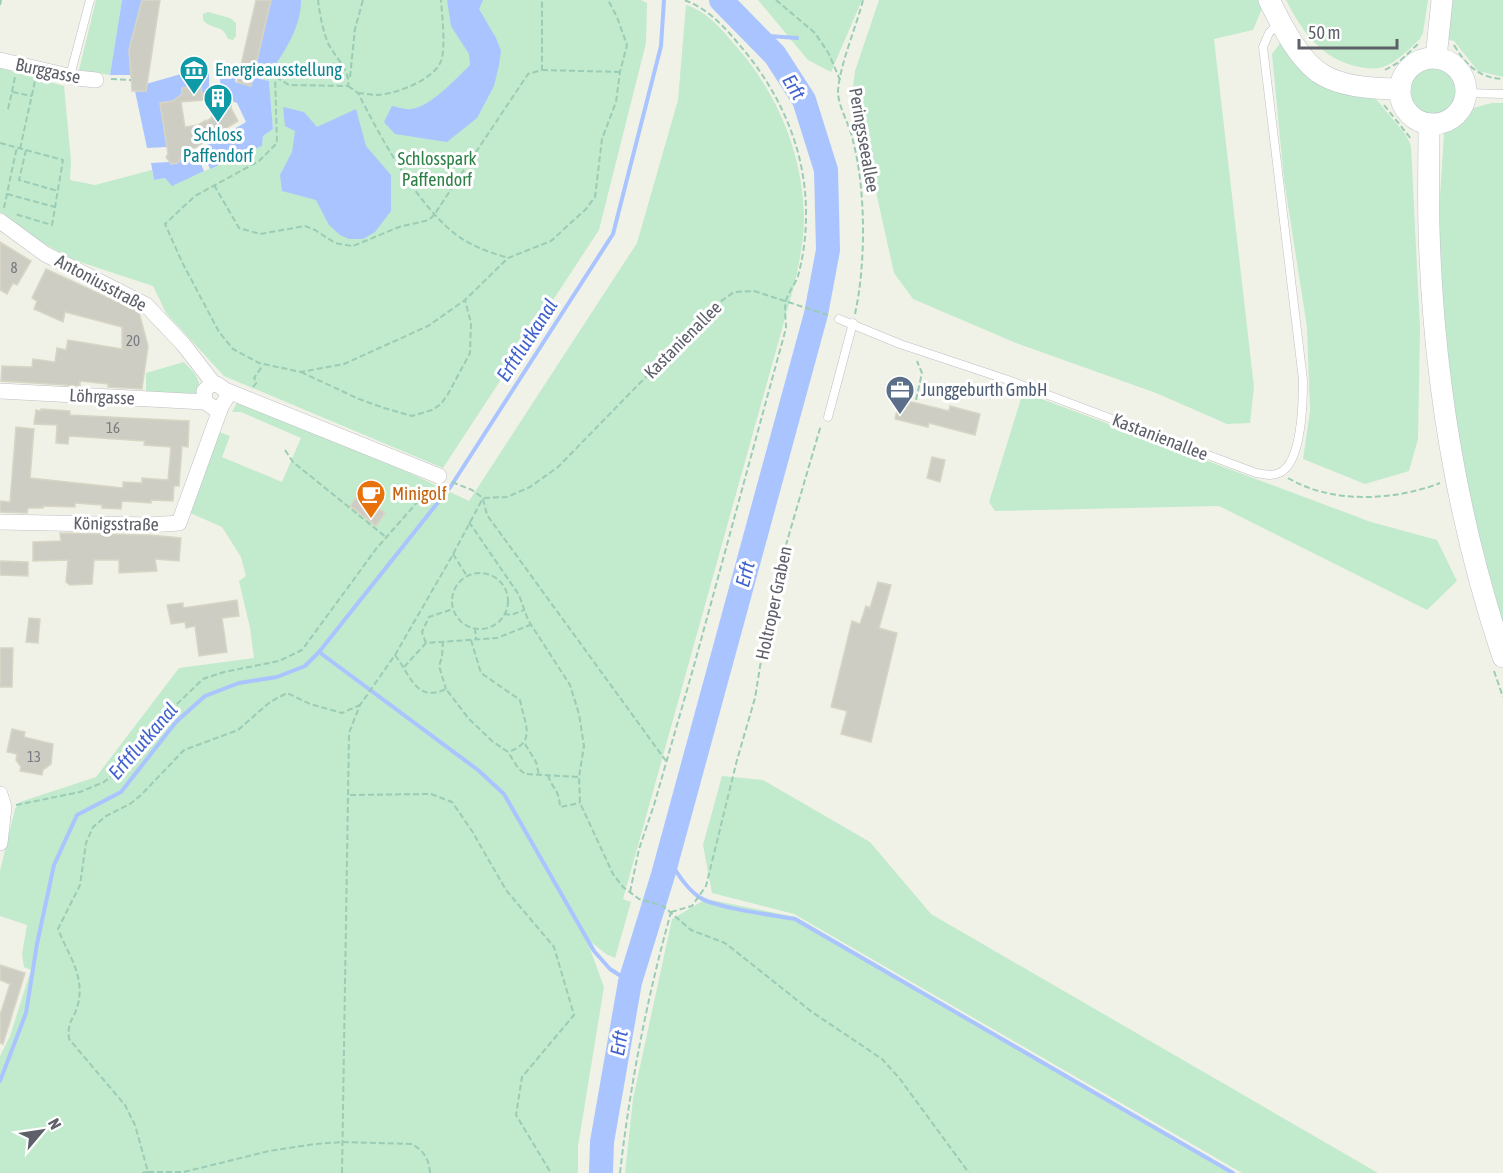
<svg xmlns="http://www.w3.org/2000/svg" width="1503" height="1173" font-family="'Asap Condensed',sans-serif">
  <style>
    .green { fill: #c2eacd }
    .water { fill: #aac4ff }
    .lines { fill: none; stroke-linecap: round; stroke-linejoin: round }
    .stream { stroke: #aac4ff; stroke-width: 4 }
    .river { stroke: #aac4ff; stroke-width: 24 }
    .building { fill: #cdcdc4; stroke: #d7d6c5; stroke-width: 1.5 }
    .lane-casing { stroke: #bfbfc6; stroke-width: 9 }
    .street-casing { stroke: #bfbfc6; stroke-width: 16 }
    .secondary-casing { stroke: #bfc1c9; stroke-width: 22 }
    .path { stroke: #9accb6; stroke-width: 2; stroke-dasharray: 6 3; stroke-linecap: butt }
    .lane { stroke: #fff; stroke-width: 8 }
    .street { stroke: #fff; stroke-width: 15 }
    .secondary { stroke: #fff; stroke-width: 21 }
    .labels { text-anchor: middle; stroke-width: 6; stroke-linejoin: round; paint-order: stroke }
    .number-label { font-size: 15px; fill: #7a7b80 }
    .culture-label { font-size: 18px; fill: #0d838f; stroke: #fff; text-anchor: start }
    .street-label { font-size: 18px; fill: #5e6069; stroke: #fff }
    .park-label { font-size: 18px; fill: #2d8046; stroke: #fff }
    .service-label { font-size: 18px; fill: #4e5e75; stroke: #fff; text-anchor: start }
    .food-label { font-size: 18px; fill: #c56008; stroke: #fff; text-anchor: start }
    .water-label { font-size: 20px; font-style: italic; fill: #4162ce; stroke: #fff }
  </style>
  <rect width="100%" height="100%" fill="#f1f2e7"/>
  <!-- green -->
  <g class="green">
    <polygon points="96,0 122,0 110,75 79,70"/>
    <polygon points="271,0 641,0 647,3 646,43 599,230 443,468 224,376 166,313 153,286 74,260 41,242 0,212 0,68 64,86 71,161 70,180 95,185 152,170 154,180 165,178 172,185 262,146 263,136 273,129 269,81 253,77"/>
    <polygon points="758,0 862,0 831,72 808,60"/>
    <polygon points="879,0 1260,0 1263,6 1253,30 1214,39 1254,387 1250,423 1227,424 1156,393 1016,343 913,299 894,273 870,165 851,101 855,71"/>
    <path d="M 1286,0 L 1428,0 L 1423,33 L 1420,39 C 1409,49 1397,62 1383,67 C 1373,70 1364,68 1355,66 C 1321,58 1301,30 1286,0 Z"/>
    <polygon points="1451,0 1503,0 1503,77 1478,71 1454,41 1449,40 1448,17"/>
    <path d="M 686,5 C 706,11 722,29 735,45 C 777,92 803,154 804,217 C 804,240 799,264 794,286 L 623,899 L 631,902 L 615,958 L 606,954 L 586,938 L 604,987 L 578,1146 L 578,1173 L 0,1173 L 0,1056 L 10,1036 L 31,970 L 24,967 L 22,954 L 27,925 L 0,916 L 0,871 L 15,809 L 20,802 L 96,777 L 179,668 L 254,658 L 250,628 L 239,581 L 246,576 L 241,557 L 222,527 L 188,512 L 219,432 L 230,436 L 222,457 L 282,482 L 301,438 L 241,412 L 232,412 L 238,401 L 414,475 L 469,501 L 637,243 L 678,100 Z"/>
    <path d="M 208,12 L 230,18 L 236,23 L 236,36 L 233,40 L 228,39 C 222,23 213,31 203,20 L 203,14 Z"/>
    <polygon points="1281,42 1346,94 1376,99 1406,135 1411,146 1420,328 1418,439 1409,471 1365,484 1303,459 1310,411 1307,327 1284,180 1272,54"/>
    <circle cx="1433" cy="92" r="25"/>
    <polygon points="1492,103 1503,103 1503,623 1475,525 1453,411 1444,327 1438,229 1444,134 1473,108"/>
    <path d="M 184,362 C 192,371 204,380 197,393 L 146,395 L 146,373 Z"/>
    <polygon points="1023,392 1371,522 1437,540 1457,581 1427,610 1219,506 995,511 989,502"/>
    <polygon points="722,776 763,780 870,842 931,914 1378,1173 1242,1173 794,914 712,893 703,845"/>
    <polygon points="706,899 796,917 1236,1173 625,1173 633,1099 672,919"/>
  </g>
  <!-- water -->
  <g class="water">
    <polygon points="122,0 142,0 130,75 110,75"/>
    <path d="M 271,0 L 301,0 C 301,28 285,50 271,72 L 255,69 Z"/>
    <path d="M 447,0 L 483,0 L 479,9 L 496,38 L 501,51 L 499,65 L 494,86 L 477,118 L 447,142 L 395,134 L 384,122 L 392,106 C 398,107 405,110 411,109 C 429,108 457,78 470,65 L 469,54 L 451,26 Z"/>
    <polygon points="202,68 209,70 209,89 203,98 201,85 182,88 182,94 173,101 160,103 167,147 147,148 135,91 145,91 146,84"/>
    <polygon points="222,71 237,74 235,82 251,86 253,77 269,81 273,129 263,136 262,146 210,169 203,153 204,147 246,122 237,103 232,101 231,97 226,94 221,96 220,78"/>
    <polygon points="283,107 304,112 317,127 356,109 366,146 391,175 391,211 375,232 363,239 349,239 340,235 329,225 316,200 282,191 280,175 292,152 295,131 285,126"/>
    <polygon points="192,150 195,155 197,155 204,171 172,186 165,178 154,180 151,163 169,162 176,164 180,161 181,156"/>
  </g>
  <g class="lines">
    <!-- stream -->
    <g class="stream">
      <polyline points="756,35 797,38"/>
      <polyline points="319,652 478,770 504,794 594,951 610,969 630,982"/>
      <path d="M 667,857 C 676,871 685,887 699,897 C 715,908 773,915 795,919 L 1233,1173"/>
      <polyline points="0,1081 26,1013 37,944 54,865 77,815 121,792 176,722 205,696 239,683 277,677 305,666 319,652 451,486 613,234 661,46 664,0"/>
    </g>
    <!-- river -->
    <polyline class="river" points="601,1173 602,1142 630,982 663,875 816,314 828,250 826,170 804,100 775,55 721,0"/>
  </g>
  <!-- building -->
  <g class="building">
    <polygon points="142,0 160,0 146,91 132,91 129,50"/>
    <polygon points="256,0 271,0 251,86 237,82"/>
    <polygon points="201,87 203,100 181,102 185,127 198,125 206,120 206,122 212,117 213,109 220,97 225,94 229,94 232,99 231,108 238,121 182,156 178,163 171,164 166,157 168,154 160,103 173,101 182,94 182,88"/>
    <polygon points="0,242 31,261 17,285 13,283 7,294 0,290"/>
    <polygon points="46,269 139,312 148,346 142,389 108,387 108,384 80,381 80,386 1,381 2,366 32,367 33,359 55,362 57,348 66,350 68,340 122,349 122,327 65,312 63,322 34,309 37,301 32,298"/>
    <polygon points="900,399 949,411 950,406 980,414 975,435 929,423 928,427 895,419"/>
    <polygon points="41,409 70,411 70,415 189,421 188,447 182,446 179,486 174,486 173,501 151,500 151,503 122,501 121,509 102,508 102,505 75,503 75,507 43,506 43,508 28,508 27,513 0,512 0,501 10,502 16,427 34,429 30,478 123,488 123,482 142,483 142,478 168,480 171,447 144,445 145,441 69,436 68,444 56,443 57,425 34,424 36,410 41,411"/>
    <polygon points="932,457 945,460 940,482 927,478"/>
    <polygon points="359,494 385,513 376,526 350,506"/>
    <polygon points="60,533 150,535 181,538 179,561 155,559 157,571 119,573 119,560 94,560 92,584 70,585 66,582 68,560 33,561 33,542 61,541"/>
    <polygon points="0,561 28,562 28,576 0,575"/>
    <polygon points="878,582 891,585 879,628 897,633 871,742 841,734 847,711 831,707 852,621 860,624 866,606 870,608"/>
    <polygon points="237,600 239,616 222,618 227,652 199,656 195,626 186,628 185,622 171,624 167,605 183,603 183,608"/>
    <polygon points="29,618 40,619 38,643 26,642"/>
    <polygon points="0,648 13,648 12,687 0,687"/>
    <polygon points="12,729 25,732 24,737 53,744 51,764 43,770 42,775 20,771 21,767 16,760 17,754 7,752"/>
    <polygon points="0,965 25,973 3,1044 0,1043 0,1015 10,984 0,980"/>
  </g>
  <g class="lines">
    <!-- lane casing -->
    <g class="lane-casing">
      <g id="lane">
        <polyline points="70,76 90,0"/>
        <polyline points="1466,93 1503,94"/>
        <path d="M 839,319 L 900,344 L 1008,380 L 1256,473 C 1264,474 1271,477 1279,473 C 1302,464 1303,402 1303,380 L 1263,47 L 1269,33 L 1279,23"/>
        <polyline points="828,417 853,323"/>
      </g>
    </g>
    <!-- street casing -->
    <g class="street-casing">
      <g id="street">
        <polyline points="0,60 77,78 96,80"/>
        <polyline points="0,221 45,254 146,305 183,344 214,384"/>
        <polyline points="225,390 227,397 221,407 214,408 205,402 204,391 210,385 217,384 225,390 439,476"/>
        <polyline points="0,391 205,402"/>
        <polyline points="0,522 149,525 179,523 221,407"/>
        <polyline points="0,794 4,807 0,843"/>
      </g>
    </g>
    <!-- secondary casing -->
    <g class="secondary-casing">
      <g id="secondary">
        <path d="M 1269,0 C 1281,24 1299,61 1323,75 C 1343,87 1377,89 1400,89"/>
        <circle cx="1433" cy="91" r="33"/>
        <polyline points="1436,58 1442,0"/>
        <path d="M 1429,124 C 1429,159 1428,194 1429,229 C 1433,373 1457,520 1503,657"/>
      </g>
    </g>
    <!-- path -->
    <g class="path">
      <polyline points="776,0 815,33 829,54 840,80"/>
      <polyline points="0,5 1,0"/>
      <path d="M 1454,45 C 1466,65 1479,78 1503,79"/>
      <polyline points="542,70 620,72"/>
      <polyline points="1385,70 1399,62 1420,42"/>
      <polyline points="254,73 275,76 277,143 259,161 195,196 165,224 182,262 219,332 233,349 259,363 301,372 344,364 428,326 465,300 508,258 551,241 586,209 595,197 602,139 616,102 620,72 627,45 617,17 608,0"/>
      <path d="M 276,77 L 289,85 L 348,86 C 351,71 334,56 328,43 C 322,28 320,15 318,0"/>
      <polyline points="350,77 355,29 363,0"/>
      <polyline points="111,79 131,80"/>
      <path d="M 348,86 L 358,93 C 380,136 416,203 454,233 C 470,246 489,252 508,258"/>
      <polyline points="12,92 15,77"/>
      <path d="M 358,93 C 364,93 371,95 377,95 C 396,94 434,80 441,61 C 446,47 442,15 441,0"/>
      <polyline points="1384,105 1412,140"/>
      <polyline points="8,109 12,92 32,96"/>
      <polyline points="0,143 63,160 52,225 15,214"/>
      <polyline points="26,150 19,180 58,191"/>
      <polyline points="214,185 239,228 260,234 305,226 315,230 335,243 353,246 399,227 429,220 434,215 528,74 542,70 542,0"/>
      <polyline points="7,194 55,207"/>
      <polyline points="4,208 16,151 20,149 35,81"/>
      <path d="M 855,314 C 866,264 866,190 853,141 C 850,125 839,109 838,93 C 838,69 857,25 863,0"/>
      <polyline points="301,372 359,399 384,408 412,416 432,410 441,404 448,394 470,353 471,323 465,300"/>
      <polyline points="253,387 257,382 254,378 263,365"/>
      <polyline points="916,400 922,373 917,361"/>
      <polyline points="285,450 293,462 387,538"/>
      <path d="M 1288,478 C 1332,504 1393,501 1440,483"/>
      <polyline points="452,482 472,490 483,498 507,497 530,487 558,467 717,304 734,292 754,291 831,316"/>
      <polyline points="483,499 487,515 666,761"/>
      <polyline points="469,522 519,595 528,620 570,685 579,714 584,746 579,777 580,803 613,874 623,887 639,899 663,906 691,930 725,943 734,950 812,1012 882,1059 900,1079 969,1173"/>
      <polyline points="453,554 467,576"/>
      <circle cx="480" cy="601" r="28"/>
      <polyline points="504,614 511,615 524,610"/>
      <polyline points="475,628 476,639"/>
      <path d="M 471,640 L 481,673 L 520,700 C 525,725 537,742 508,752"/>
      <polyline points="443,641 442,657 439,666 446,689"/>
      <polyline points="426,643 422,632 429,617 453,609"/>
      <path d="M 395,655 C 411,676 416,703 446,689 L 469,719 L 492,741 L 508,752 L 518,768 L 525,774 L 579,777"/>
      <polyline points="404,667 426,643 497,638 530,625"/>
      <polyline points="1494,671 1503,697"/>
      <polyline points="525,744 536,762 539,775"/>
      <path d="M 548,775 C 553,791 559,788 560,807 L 580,803"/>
      <polyline points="350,795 431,794 452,802 472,831 506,890 554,947 574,1015 522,1077 516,1115 551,1173"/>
      <polyline points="16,805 80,792 104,782 121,768 174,707 203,679 224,672 279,661 302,650 376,549 420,499 426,487"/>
      <path d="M 630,892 L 639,849 L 654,805 L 695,662 L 786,328 C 786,320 784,309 786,301 C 788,292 795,285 798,276 C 803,258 806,236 806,217 C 807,151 780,91 737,42 C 723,25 705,7 684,0"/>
      <polyline points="671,912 692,906 706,886 737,760 755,698 768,617 781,562 821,425"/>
      <path d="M 148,1172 L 184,1172 L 269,1151 L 315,1144 L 343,1142 L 412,1144 C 424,1151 429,1159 430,1173"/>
      <path d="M 142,1173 L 148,1172 L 135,1125 L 125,1105 L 69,1039 C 67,1019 74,1021 78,1004 C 85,975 68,955 58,929 L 80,885 L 86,843 L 93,827 L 106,816 L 130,804 L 141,795 L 184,750 L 238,730 L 270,702 L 287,693 L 310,704 L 342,713 L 360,705"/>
      <polyline points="342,1173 349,733 360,705 395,655 451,558 483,498"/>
      <path d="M 620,1173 C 630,1085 647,998 671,912"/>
    </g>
    <!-- lane -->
    <use href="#lane" class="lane"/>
    <!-- street -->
    <use href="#street" class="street"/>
    <!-- secondary -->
    <use href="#secondary" class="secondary"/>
  </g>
  <!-- icons -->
  <defs>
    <g id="museum-pin" transform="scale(1.5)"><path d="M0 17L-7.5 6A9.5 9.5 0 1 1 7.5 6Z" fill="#0f9aa8" stroke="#fff"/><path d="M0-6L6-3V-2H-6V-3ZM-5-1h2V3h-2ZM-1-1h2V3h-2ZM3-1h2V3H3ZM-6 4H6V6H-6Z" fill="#fff"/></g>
    <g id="building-pin" transform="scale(1.5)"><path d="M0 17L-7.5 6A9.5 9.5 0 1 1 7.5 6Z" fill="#0f9aa8" stroke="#fff"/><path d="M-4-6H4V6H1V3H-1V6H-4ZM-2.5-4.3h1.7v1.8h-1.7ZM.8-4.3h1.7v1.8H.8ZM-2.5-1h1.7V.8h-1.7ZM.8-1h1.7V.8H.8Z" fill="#fff"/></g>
    <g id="office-pin" transform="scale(1.5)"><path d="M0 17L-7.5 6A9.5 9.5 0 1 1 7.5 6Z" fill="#5c6f8a" stroke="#fff"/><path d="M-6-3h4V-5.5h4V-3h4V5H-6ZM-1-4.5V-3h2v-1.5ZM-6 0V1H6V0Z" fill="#fff"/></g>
    <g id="cafe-pin" transform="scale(1.5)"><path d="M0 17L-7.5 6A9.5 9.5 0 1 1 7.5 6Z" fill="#e8710a" stroke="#fff"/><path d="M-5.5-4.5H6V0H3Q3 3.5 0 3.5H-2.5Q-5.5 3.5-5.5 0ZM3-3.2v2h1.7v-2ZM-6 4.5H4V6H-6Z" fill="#fff"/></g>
  </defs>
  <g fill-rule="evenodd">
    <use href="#museum-pin" x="194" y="70"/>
    <use href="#building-pin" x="218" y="98"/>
    <use href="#office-pin" x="900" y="390"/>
    <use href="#cafe-pin" x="371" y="494"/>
  </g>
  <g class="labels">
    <!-- number labels -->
    <g class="number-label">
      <text x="14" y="273">8</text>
      <text x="133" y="346">20</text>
      <text x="113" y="433">16</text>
      <text x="34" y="762">13</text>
    </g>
    <!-- culture labels -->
    <g class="culture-label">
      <text x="215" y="76">Energieausstellung</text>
      <text x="218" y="141" text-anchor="middle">Schloss<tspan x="218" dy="21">Paffendorf</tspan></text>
    </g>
    <!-- street labels -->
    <g class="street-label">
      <text transform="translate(48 71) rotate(12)" y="6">Burggasse</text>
      <text transform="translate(864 140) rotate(80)" y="6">Peringsseeallee</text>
      <text transform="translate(101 283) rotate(28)" y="6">Antoniusstraße</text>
      <text transform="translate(683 340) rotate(-45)" y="6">Kastanienallee</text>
      <text transform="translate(102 397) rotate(3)" y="6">Löhrgasse</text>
      <text transform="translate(1160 437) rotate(21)" y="6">Kastanienallee</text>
      <text transform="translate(116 524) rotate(1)" y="6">Königsstraße</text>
      <text transform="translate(774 603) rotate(-78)" y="6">Holtroper Graben</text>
    </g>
    <!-- park labels -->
    <g class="park-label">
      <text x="437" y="165">Schlosspark<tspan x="437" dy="21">Paffendorf</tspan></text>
    </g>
    <!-- service labels -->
    <g class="service-label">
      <text x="921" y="396">Junggeburth GmbH</text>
    </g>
    <!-- food labels -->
    <g class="food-label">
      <text x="392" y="500">Minigolf</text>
    </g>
    <!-- water labels -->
    <g class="water-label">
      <text transform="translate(794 87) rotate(59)" y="7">Erft</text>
      <text transform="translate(527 340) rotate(-57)" y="7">Erftflutkanal</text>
      <text transform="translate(745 574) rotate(-75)" y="7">Erft</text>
      <text transform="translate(143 741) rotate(-49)" y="7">Erftflutkanal</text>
      <text transform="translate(619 1043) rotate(-80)" y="7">Erft</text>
    </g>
  </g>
  <!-- north arrow -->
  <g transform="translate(42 1131) rotate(61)" stroke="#ffffff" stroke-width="4.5" paint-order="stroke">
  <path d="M0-4.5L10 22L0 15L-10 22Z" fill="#5e6069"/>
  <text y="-9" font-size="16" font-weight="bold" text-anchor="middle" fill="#5e6069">N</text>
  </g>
  <!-- scale -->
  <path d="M1299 39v9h98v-9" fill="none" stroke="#5e6069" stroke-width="3"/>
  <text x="1308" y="39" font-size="18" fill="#5e6069" stroke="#ffffff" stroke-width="4.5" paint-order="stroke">50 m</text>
</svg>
